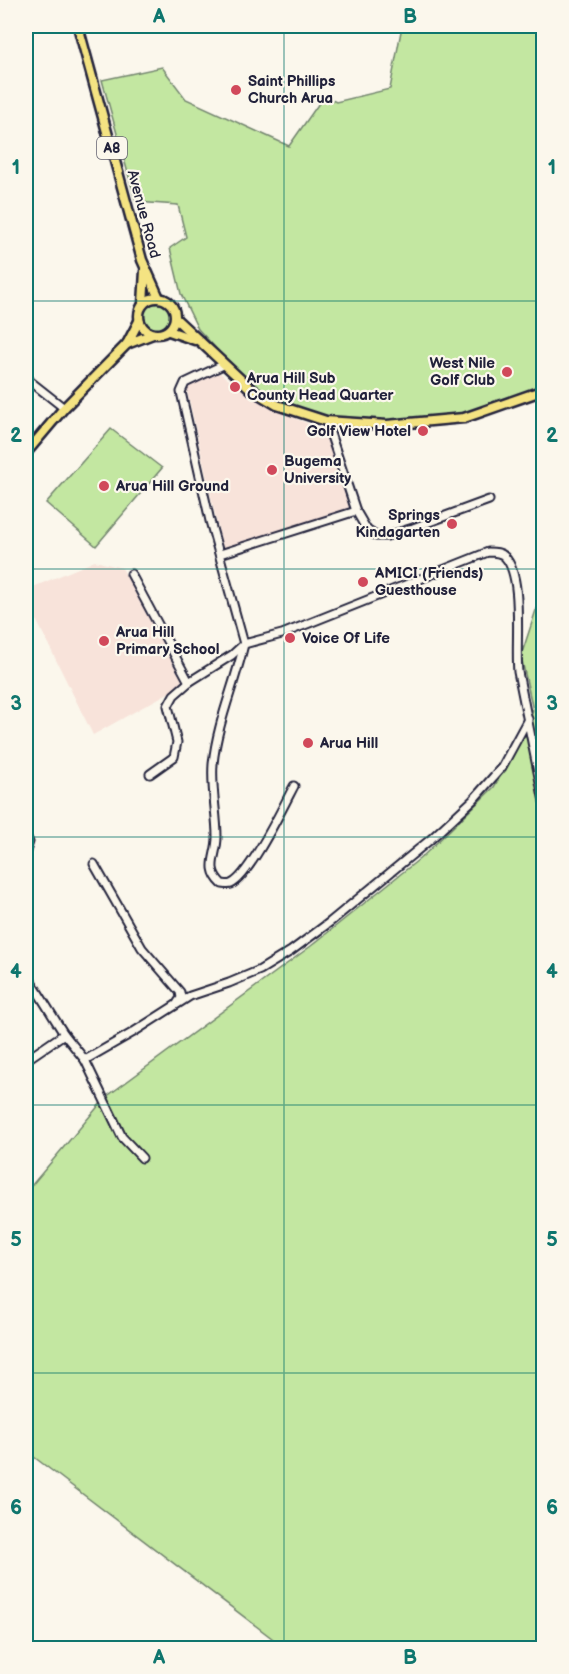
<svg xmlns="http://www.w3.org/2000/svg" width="569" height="1674" font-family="'Balsamiq Sans',sans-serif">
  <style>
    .built { fill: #f8e3da }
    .green { fill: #c3e7a1; stroke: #72846e; stroke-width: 1.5 }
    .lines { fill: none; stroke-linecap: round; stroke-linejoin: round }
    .minor-casing { stroke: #22223b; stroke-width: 11 }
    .major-casing { stroke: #22223b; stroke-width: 13 }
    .minor { stroke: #fbf7ec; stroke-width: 7 }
    .major { stroke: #f4e382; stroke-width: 8 }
    .grid { fill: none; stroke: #0f766e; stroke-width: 1.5; stroke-opacity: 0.55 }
    .poi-dot { fill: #d1495b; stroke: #fbf7ec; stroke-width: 2 }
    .labels { text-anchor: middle; stroke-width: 4.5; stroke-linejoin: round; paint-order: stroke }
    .shield { fill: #fbf7ec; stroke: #636270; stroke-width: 1.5 }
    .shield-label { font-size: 14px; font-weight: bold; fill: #22223b }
    .poi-label { font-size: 15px; font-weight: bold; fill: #22223b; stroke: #fbf7ec; text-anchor: start }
    .street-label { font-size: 15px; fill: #22223b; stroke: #fbf7ec }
    .neatline { fill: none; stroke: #0f766e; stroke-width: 2 }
    .grid-label { font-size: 20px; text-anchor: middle; font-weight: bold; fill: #0f766e }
  </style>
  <rect width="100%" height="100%" fill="#fbf7ec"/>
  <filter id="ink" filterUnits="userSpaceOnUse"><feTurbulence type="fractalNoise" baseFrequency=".0167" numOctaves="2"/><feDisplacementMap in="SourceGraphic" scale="12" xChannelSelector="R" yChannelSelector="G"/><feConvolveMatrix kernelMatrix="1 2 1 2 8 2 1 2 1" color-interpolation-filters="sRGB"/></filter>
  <g filter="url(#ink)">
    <!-- built -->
    <g class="built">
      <polygon points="220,373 251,397 280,412 323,430 352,510 223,550 186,386"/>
      <polygon points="95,561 122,568 184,684 93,735 26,599 26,590"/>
    </g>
    <!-- green -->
    <g class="green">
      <polygon points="402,26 543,26 543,388 482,412 384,423 333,419 283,403 238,372 198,329 181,294 170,248 186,237 178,205 136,202 102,80 162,67 186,99 289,146 324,96 336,102 390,89"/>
      <circle cx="157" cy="317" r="15"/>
      <polygon points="111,429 162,468 96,546 46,503"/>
      <polygon points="543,601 543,1648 285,1648 26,1451 26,1192 106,1097 311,946 423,856 494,787 525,734 533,710 521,656 538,604"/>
    </g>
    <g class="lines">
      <!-- minor casing -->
      <g class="minor-casing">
        <g id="minor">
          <path d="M 223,365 L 185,383 L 181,392 L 210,521 L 244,644 L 282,634 L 488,552 C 494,552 501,552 505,557 C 524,577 515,645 518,672 L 544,802"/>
          <polyline points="26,378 64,408"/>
          <polyline points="326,421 356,511 367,530 376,536 387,536 413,528 489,500"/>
          <polyline points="220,554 356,511"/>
          <polyline points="131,574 189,682 232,655 244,644"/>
          <path d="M 244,644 C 235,684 217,723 213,764 C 211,789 217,813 217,837 C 217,857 205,868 222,884 C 224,884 229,885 231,884 C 249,877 284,805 294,786"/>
          <polyline points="150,774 174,757 177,742 168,706 174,695 189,682"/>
          <polyline points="26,836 29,842 26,851"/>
          <polyline points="94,864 142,948 180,992 181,998 178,1002"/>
          <polyline points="26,973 64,1034 85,1060 122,1137 142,1158"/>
          <polyline points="26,1060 64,1034"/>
          <polyline points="85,1060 132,1033 190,996 229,983 260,970 291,951 330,922 431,839 473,800 502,767 528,719"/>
        </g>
      </g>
      <!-- major casing -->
      <g class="major-casing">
        <g id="major">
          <polyline points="78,26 142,260 159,298"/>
          <circle cx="157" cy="316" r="18"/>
          <polyline points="143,304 145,271"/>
          <polyline points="176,319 252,390 277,405 326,421 387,425 464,418 544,390"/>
          <polyline points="169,331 195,340"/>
          <polyline points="127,344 153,334"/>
          <polyline points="26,453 64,408 127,344 139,321"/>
        </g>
      </g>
      <!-- minor -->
      <use href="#minor" class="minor"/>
      <!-- major -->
      <use href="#major" class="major"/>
    </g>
  </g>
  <!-- grid -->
  <path class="grid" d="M 284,26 L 284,1648M 26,301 L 544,301M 26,569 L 544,569M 26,837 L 544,837M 26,1105 L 544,1105M 26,1373 L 544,1373"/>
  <!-- markers -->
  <g class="poi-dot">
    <circle cx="236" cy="90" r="6"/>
    <circle cx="507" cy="372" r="6"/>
    <circle cx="235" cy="387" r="6"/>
    <circle cx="423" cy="431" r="6"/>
    <circle cx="272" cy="470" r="6"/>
    <circle cx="104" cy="486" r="6"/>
    <circle cx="452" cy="524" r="6"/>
    <circle cx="363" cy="582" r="6"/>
    <circle cx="290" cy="638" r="6"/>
    <circle cx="104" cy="641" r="6"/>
    <circle cx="308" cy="743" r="6"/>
  </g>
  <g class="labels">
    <!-- shield labels -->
    <rect class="shield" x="97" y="137" width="30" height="22" rx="4.5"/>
    <g class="shield-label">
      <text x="112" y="153">A8</text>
    </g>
    <!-- poi labels -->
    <g class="poi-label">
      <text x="248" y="86">Saint Phillips<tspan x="248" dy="17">Church Arua</tspan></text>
      <text x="495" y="368" text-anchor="end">West Nile<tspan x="495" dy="17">Golf Club</tspan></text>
      <text x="247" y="383">Arua Hill Sub<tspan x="247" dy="17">County Head Quarter</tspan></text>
      <text x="411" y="436" text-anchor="end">Golf View Hotel</text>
      <text x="284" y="466">Bugema<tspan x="284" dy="17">University</tspan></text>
      <text x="116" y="491">Arua Hill Ground</text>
      <text x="440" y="520" text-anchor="end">Springs<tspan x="440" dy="17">Kindagarten</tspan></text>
      <text x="375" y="578">AMICI (Friends)<tspan x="375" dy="17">Guesthouse</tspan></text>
      <text x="116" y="637">Arua Hill<tspan x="116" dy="17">Primary School</tspan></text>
      <text x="302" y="643">Voice Of Life</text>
      <text x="320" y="748">Arua Hill</text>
    </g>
    <!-- street labels -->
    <g class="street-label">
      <text transform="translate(144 214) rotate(75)" y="5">Avenue Road</text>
    </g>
  </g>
  <!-- margin -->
  <rect width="569" height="1674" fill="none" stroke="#fbf7ec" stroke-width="66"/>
  <rect x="33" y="33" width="503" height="1608" class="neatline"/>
  <g class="grid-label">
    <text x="159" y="23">A</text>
    <text x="410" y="23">B</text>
    <text x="16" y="174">1</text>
    <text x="552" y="174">1</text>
    <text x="16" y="442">2</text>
    <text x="552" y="442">2</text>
    <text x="16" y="710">3</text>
    <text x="552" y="710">3</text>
    <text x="16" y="978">4</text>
    <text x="552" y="978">4</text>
    <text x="16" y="1246">5</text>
    <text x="552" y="1246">5</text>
    <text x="16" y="1514">6</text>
    <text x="552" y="1514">6</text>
    <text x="159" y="1664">A</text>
    <text x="410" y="1664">B</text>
  </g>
</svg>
